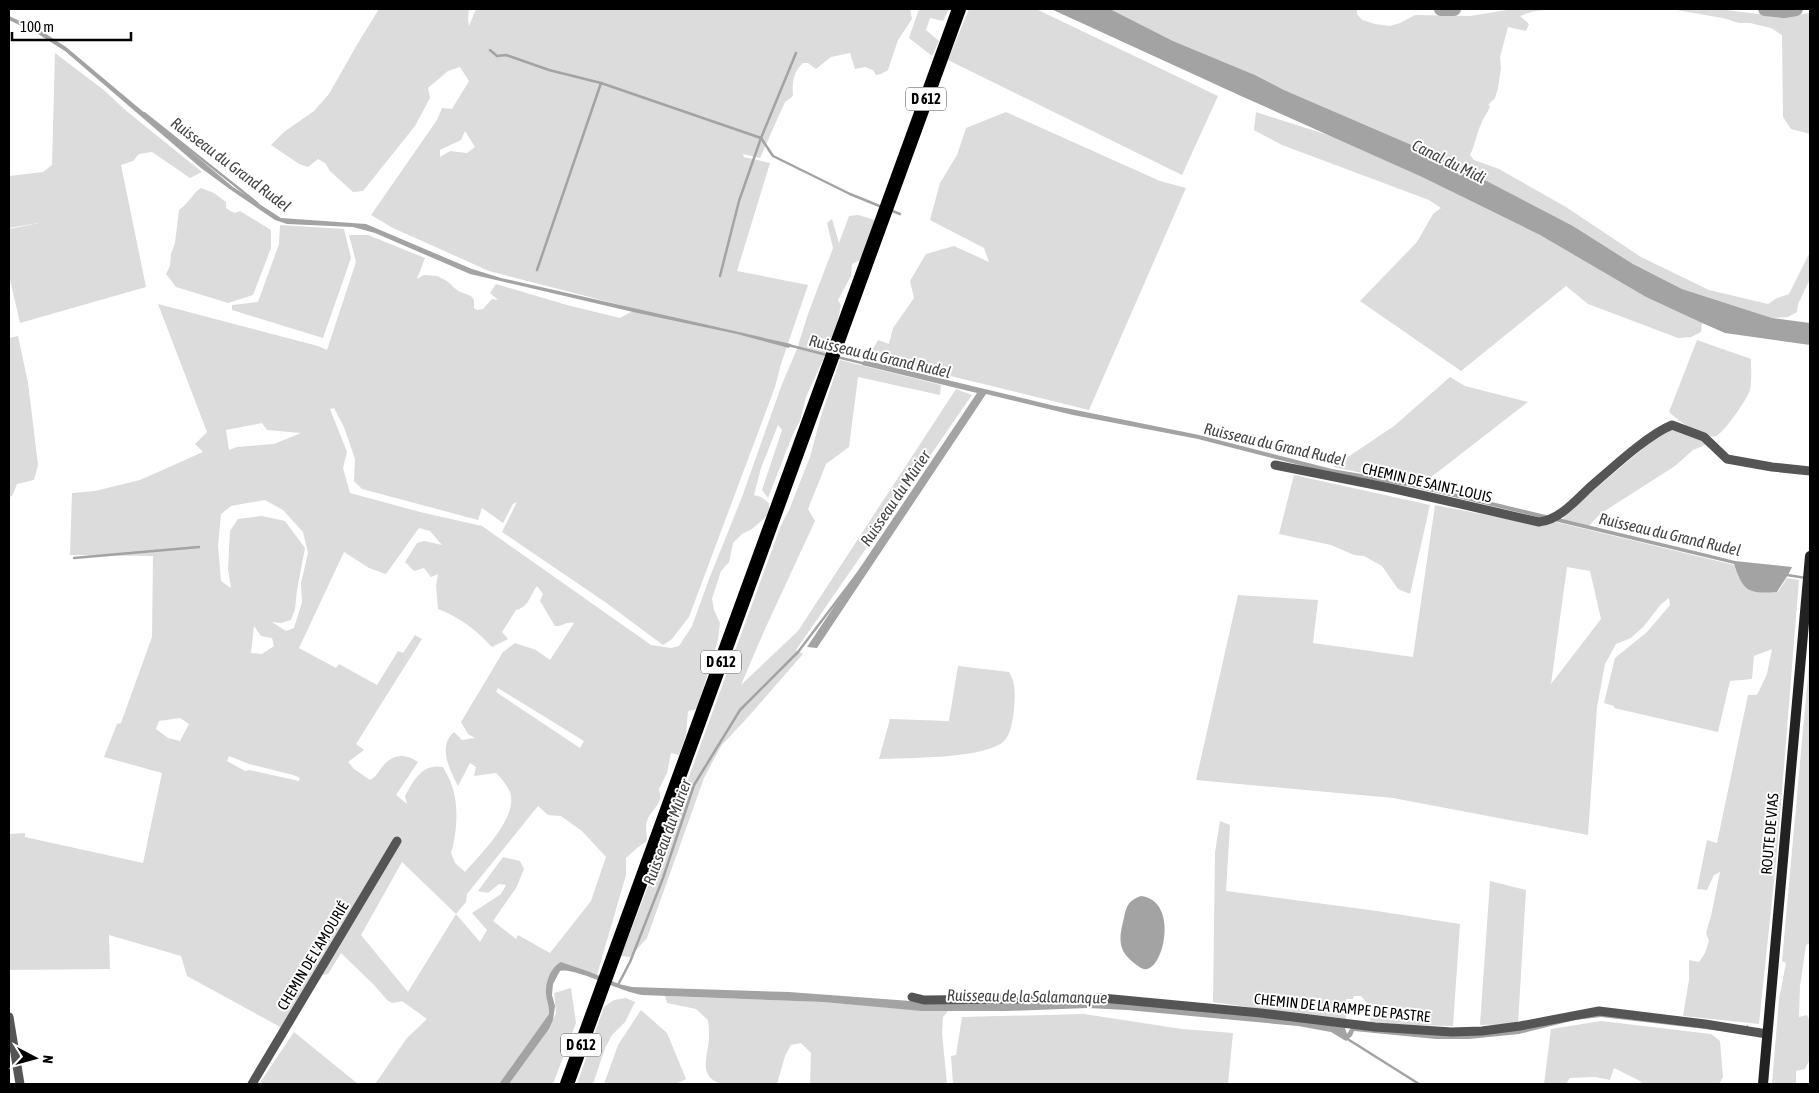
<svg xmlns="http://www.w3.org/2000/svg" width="1819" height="1093" font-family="'Asap Condensed',sans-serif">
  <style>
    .green { fill: #dcdcdc; fill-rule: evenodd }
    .water { fill: #a3a3a3 }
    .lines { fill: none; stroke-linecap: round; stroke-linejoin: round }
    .stream { stroke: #a3a3a3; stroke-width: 2.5 }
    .river { stroke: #a3a3a3; stroke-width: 14 }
    .minor { stroke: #555; stroke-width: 9 }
    .secondary { stroke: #222; stroke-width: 10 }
    .trunk { stroke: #000; stroke-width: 14 }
    .labels { text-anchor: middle; stroke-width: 4; stroke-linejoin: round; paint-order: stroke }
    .shield { fill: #fff; stroke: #4c4c4c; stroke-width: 1 }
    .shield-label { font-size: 14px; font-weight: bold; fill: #000 }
    .street-label { font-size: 15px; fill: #000; stroke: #fff }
    .water-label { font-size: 16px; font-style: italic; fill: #444; stroke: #fff }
  </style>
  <rect width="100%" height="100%" fill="#fff"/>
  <!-- green -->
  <g class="green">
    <path d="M 379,9 L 469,9 L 468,20 L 469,26 L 476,9 L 910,9 L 912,19 L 898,40 L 888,70 L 881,74 L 876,75 L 873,70 L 865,67 L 855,69 L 850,53 L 831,57 L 816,69 L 808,63 L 803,63 C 793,72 792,83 793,96 L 785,102 L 760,158 L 743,154 L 744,157 L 770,163 L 737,271 L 808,285 L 781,364 L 775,387 L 689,617 L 672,639 L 663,645 L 605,602 L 502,532 L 517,502 L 513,504 L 503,523 L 482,508 L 478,520 L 362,489 L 354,481 L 355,459 L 344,427 L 334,408 L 330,409 L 347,452 L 343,468 L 350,493 L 420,512 L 482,526 L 651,645 L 671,648 L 679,646 L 692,626 L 709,579 L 742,497 L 782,384 L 797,349 L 808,314 L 833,248 L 827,223 L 832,219 L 839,243 L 849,216 L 858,215 L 875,220 L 862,259 L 852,264 L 851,276 L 838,300 L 841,305 L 837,323 L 826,353 L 806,397 L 800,421 L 793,434 L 768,498 L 762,490 L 782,430 L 778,425 L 761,468 L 754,495 L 761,497 L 769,503 L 769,514 L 752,529 L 742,534 L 733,543 L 729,562 L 721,571 L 712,599 L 714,610 L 720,623 L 718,640 L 697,709 L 688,711 L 686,735 L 679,755 L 671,753 L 667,773 L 659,789 C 664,806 652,807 647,821 C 645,826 647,835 647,841 L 638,847 L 626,858 L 626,875 L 597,975 L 561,962 L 546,991 L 550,1012 L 548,1016 L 499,1084 L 375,1084 L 407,1038 L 427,1019 L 402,1001 L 393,1003 L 388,1001 L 374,985 L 341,953 L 328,974 L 315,976 L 282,1028 L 187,976 L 181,956 L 109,935 L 110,969 L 9,970 L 9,834 L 25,833 L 25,837 L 143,863 L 162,773 L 104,757 L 117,724 L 121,723 L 152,637 L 153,556 L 70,555 L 72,493 L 95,491 L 140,480 L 203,452 L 195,444 L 207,432 L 158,304 L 318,346 L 327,350 L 356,262 L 349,235 L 368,235 L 425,258 L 417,279 L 424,275 L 437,276 L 447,281 L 458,291 L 471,296 L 474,300 L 474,308 L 477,310 L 483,309 L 492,299 L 498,300 L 490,293 L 496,284 L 567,305 L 620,318 L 636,309 L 489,271 L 393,228 L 371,215 L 437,120 L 442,108 L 452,109 L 469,81 L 460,67 L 448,71 L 428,88 L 430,98 L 415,126 L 363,191 L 353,192 L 330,171 L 325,163 L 318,159 L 308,167 L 299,164 L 271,145 L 284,132 L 314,111 L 329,94 L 358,43 ZM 465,131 L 475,147 L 467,153 L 450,151 L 440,157 L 440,150 L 461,140 ZM 262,423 L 267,430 L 301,433 L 274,444 L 237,447 L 229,450 L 226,430 ZM 265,500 L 283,510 L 303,532 L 308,553 L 301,583 L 302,602 L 294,628 L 286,631 L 272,622 L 281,623 L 291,620 L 295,609 L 297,590 L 305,548 L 285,521 L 262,516 L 238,519 L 230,531 L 228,569 L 231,588 L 221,581 L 218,546 L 221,514 L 231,506 ZM 419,528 L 430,531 L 442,545 L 424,541 L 417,543 L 405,562 L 414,571 L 424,568 L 431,577 L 438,574 L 436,586 L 438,609 C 461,618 475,629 492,647 L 508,639 L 502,632 L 516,610 C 529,607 530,595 537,586 L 543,594 L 540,601 L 555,626 C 562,627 567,621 574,623 L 550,660 L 536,650 L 515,643 L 503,652 L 461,722 L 468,734 L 475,738 L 462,740 L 454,732 C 437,747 450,770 458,786 L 470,763 L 476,767 L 474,776 L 496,773 C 501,778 507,785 510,792 C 519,817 480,855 465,872 L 455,863 L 451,853 C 457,834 459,805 452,786 C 450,779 446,773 443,767 C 422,763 414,780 405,796 L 407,804 L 396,795 L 418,762 C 406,753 393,754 383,766 C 378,772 377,776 370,780 L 354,769 L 348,762 L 364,750 L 356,744 L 422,639 L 415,635 L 403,653 L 398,651 L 377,685 L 339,664 L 336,668 L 299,648 L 344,552 L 369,568 L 386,574 ZM 254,626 L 261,636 L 272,638 L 274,646 L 262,654 L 251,653 ZM 498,688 L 584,741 L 580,748 L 496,692 ZM 180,718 L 189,724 L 180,741 L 168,738 L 156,729 L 159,721 ZM 229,756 L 249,764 L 293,775 L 300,778 L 299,781 L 249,770 L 245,771 L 227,761 ZM 538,806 L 548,815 L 561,816 L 582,831 L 606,857 L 591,901 L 550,953 L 518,935 L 516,939 L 493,921 L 516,888 L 524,869 L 520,861 L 503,857 L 478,891 L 488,893 L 499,884 L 506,885 L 501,894 L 472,913 L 487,930 L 480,942 L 456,914 L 466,902 L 467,894 ZM 402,862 L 456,914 L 408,992 L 361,935 Z"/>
    <polygon points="919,9 949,9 943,21 930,18 926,30 939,41 932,56 909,38"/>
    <polygon points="969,9 1036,9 1218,96 1182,175 948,60"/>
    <path d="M 1110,9 L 1357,9 L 1357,14 L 1362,20 L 1375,24 L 1390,26 L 1400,23 L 1415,15 L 1470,16 L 1513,9 L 1550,9 L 1531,12 L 1520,16 L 1529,24 L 1526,31 L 1508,27 L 1500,57 L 1501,68 L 1498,88 L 1495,98 L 1488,105 L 1490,106 C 1488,113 1483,118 1481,124 C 1476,135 1475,145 1470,155 L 1474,160 L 1499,169 L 1566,207 L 1641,257 L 1709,290 L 1768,304 L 1777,298 L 1789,294 L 1810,252 L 1810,279 L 1798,304 L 1797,312 L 1788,317 L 1772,318 L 1682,289 L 1633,264 L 1573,226 L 1472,174 L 1421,149 L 1284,90 L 1255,75 L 1173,41 Z"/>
    <polygon points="1670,9 1718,9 1782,17 1810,13 1810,134 1791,129 1783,117 1782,35 1771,28 1750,23 1739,23 1723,18"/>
    <polygon points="55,53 105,91 124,109 202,172 190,178 152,152 139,154 133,161 121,165 146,287 20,323 9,275 9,229 44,222 9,228 9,176 43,172 52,165"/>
    <polygon points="1006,112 1160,181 1186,188 1089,410 869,356 878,340 889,344 893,328 914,298 910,281 926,254 954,246 989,262 984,248 930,220 940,183 957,155 966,128"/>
    <polygon points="1256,112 1334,137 1422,177 1540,235 1646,297 1702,323 1701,332 1691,337 1678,338 1588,304 1566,286 1461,371 1360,301 1417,242 1433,214 1441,208 1429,200 1282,145 1254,130"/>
    <path d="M 201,188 L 214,193 L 226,202 L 226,208 L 234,213 L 240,211 L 271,230 L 271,248 L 253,295 L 228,303 L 176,287 L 166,274 L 170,266 L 171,254 L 175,243 L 179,210 C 189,203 193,193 201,188 Z"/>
    <polygon points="280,225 344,229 351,258 323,338 232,310 232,305 258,302 279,244"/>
    <polygon points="18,336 28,383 38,465 34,480 17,484 12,496 9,497 9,338"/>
    <path d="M 1697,340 L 1751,359 C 1751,369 1752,381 1750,390 C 1748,398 1723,434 1716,436 C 1703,440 1678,420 1669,412 Z"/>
    <polygon points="840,360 941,385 940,395 858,377 849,447 826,464 808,509 815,521 765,629 741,685 798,631 956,389 972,395 796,650 803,654 748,717 721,746 704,778 647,938 630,957 621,956 665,842 781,525 789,510 810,457 821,416"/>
    <polygon points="1450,377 1465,386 1528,402 1421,485 1333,467 1394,426"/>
    <polygon points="1672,429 1700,439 1708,444 1693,450 1675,466 1600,514 1589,526 1562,520 1571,509 1664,431"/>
    <polygon points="1294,475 1430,505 1410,594 1398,589 1382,566 1364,556 1354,555 1331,545 1279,534"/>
    <path d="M 1435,505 L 1543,526 L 1552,521 L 1734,565 C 1743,592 1750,593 1778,592 L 1787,578 L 1799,580 L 1777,852 L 1759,1024 L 1683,1016 L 1689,980 L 1689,960 L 1699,962 L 1705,953 L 1709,941 L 1706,933 L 1711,916 L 1720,872 L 1714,875 L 1707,890 L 1697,889 L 1707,840 L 1717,843 L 1748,695 L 1757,695 L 1767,674 L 1772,649 L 1754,656 L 1752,679 L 1730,681 L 1718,732 L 1614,708 L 1614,706 L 1604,703 L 1615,658 L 1647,632 L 1670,605 L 1669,598 L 1661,604 L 1644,626 L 1631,638 L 1616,644 L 1605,664 L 1597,707 L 1588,835 L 1393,798 L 1196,780 L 1238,595 L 1318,600 L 1313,643 L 1413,657 ZM 1567,567 L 1590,571 L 1601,619 L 1551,684 Z"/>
    <polygon points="1810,653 1810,943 1806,945 1800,986 1799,1017 1807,1015 1809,1020 1810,1059 1805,1069 1796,1071 1796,1084 1772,1084 1779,999 1786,963 1782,961"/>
    <path d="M 958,666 L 1009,672 C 1016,683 1015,695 1014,709 C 1013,719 1011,734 1004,741 C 985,759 905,758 879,759 L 890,719 L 949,721 Z"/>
    <polygon points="1220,821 1230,825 1226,891 1377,911 1460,924 1453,1026 1370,1024 1371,1004 1369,1005 1361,996 1354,996 1353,999 1346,999 1346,1022 1213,1002 1215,852"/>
    <polygon points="1490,881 1526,890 1518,1024 1480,1025"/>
    <polygon points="571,988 576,1023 553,1084 509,1084 549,1029 556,1013 554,993"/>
    <path d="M 665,996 L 825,1002 L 904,1009 L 948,1011 L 943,1017 L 942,1033 L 947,1084 L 810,1084 L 811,1053 L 801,1043 L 791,1045 L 785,1056 L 777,1084 L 722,1084 C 698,1077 707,1058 709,1040 C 709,1034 709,1027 708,1020 L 696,1009 L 667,1003 Z"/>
    <polygon points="626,998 635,1002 625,1022 612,1035 605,1048 593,1084 577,1084 604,1007 614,1000"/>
    <polygon points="641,1010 667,1033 686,1079 676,1084 604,1084 618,1045"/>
    <polygon points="1084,1014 1182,1029 1233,1033 1228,1084 953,1084 951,1056 956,1055 962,1017"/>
    <polygon points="1601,1021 1711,1034 1720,1041 1723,1077 1719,1084 1642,1084 1640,1081 1614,1068 1610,1080 1595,1077 1570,1078 1566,1084 1544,1084 1551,1029"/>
    <polygon points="294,1032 358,1084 259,1084"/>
  </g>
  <!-- water -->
  <g class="water">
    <polygon points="1051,9 1110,9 1173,41 1255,75 1284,90 1421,149 1473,174 1573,226 1633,264 1682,289 1772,318 1810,323 1810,345 1725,333 1702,323 1646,297 1540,235 1422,177 1241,96"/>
    <polygon points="9,16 43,32 66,47 233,187 281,218 366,224 472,269 501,278 791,344 789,348 737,334 633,312 470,274 375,233 353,227 287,224 275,220 231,190 201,168 65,51 38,34 9,20"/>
    <path d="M 864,360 L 1051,405 L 1199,435 L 1332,469 L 1413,483 L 1707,554 L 1735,561 L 1792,567 C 1787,578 1783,582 1777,592 C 1749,594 1743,592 1734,564 L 1412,487 L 1331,473 L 1198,439 L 1073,415 L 986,394 L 817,648 L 807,647 L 977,393 L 862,365 Z"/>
    <path d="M 1141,896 C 1178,900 1165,966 1147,969 C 1142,970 1138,966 1134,963 C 1117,950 1119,937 1124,918 C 1126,906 1129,900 1141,896 Z"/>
    <path d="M 561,962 L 590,972 L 619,984 L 632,987 L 789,992 L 924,1002 L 1088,1000 L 1344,1025 L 1347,1034 L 1353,1025 L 1441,1034 L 1601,1013 L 1746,1026 L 1748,1025 L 1748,1034 L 1601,1017 L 1575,1020 L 1519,1034 L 1469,1039 L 1436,1039 L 1354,1031 L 1352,1036 L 1346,1041 L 1331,1032 L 1298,1026 L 1127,1010 L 1088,1008 L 1007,1011 L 922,1011 L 823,1002 L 642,995 C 621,992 574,967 560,971 L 553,984 L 552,995 L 555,1006 L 553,1020 L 549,1029 L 509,1084 L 499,1084 L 549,1014 C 550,1006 545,998 546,990 C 546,980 552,966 561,962 Z"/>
  </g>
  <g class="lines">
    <!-- stream -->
    <g class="stream">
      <polyline points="490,50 497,56 506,55 549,70 601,83 761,138 773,156 850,194 882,207"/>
      <polyline points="144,113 257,203"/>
      <polyline points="890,210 900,214"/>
      <polyline points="537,270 601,83"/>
      <polyline points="720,276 739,201 761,138 796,53"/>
      <polyline points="788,345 827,355"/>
      <polyline points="837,357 866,364"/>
      <polyline points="74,558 199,547"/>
      <polyline points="1787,575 1806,578"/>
      <polyline points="618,985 630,962 663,878 694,785 740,710 798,652 861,569"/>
      <polyline points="1346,1038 1419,1084"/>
    </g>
    <!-- river -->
    <g class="river">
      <polyline points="1441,9 1454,9"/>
      <polyline points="1765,9 1784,11 1796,9"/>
    </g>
    <!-- minor -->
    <g class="minor">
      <path d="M 1275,465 L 1395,489 L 1539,522 C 1559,520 1575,501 1589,488 C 1610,470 1647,435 1672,425 L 1704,437 L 1727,459 L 1772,467 L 1810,471"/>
      <polyline points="912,997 924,1000 1102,998 1261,1013 1375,1027 1452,1032 1482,1031 1520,1026 1599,1011 1705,1024 1767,1034"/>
      <polyline points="9,1017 20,1084"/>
      <polyline points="252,1084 397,841"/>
    </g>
    <!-- secondary -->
    <polyline class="secondary" points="1763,1084 1810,556"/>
    <!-- trunk -->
    <polyline class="trunk" points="567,1084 959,9"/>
  </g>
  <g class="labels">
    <!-- shield labels -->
    <g class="shield">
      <rect x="906" y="87.5" width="40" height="23" rx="4"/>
      <rect x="701" y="650.5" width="40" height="23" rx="4"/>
      <rect x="561" y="1033.5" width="40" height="23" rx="4"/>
    </g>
    <g class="shield-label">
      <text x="926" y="104">D 612</text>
      <text x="721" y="667">D 612</text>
      <text x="581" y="1050">D 612</text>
    </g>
    <!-- street labels -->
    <g class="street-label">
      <text transform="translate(1427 483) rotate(13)" y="5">CHEMIN DE SAINT-LOUIS</text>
      <text transform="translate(1770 834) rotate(-85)" y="5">ROUTE DE VIAS</text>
      <text transform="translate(313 956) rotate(-59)" y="5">CHEMIN DE L'AMOURIÉ</text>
      <text transform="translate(1342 1008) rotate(6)" y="5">CHEMIN DE LA RAMPE DE PASTRE</text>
    </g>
    <!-- water labels -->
    <g class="water-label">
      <text transform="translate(1449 161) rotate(26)" y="6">Canal du Midi</text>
      <text transform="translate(231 164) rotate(37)" y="6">Ruisseau du Grand Rudel</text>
      <text transform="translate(880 356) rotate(13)" y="6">Ruisseau du Grand Rudel</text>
      <text transform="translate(1275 444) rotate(13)" y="6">Ruisseau du Grand Rudel</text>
      <text transform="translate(895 498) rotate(-56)" y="6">Ruisseau du Mûrier</text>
      <text transform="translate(1670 534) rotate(13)" y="6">Ruisseau du Grand Rudel</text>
      <text transform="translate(667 832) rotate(-70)" y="6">Ruisseau du Mûrier</text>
      <text transform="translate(1027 996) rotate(1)" y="6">Ruisseau de la Salamanque</text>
    </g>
  </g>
  <!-- border -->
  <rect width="1819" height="1093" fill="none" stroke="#000000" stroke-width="20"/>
  <!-- north arrow -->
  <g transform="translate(35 1058) rotate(96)" stroke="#ffffff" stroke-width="4" paint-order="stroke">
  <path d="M0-4L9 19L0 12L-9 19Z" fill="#000000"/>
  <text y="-8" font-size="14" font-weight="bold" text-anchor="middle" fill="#000000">N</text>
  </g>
  <!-- scale -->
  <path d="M12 32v8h119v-8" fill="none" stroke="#000000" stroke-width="2.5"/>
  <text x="20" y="32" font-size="15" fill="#000000" stroke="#ffffff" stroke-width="4" paint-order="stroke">100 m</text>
</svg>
